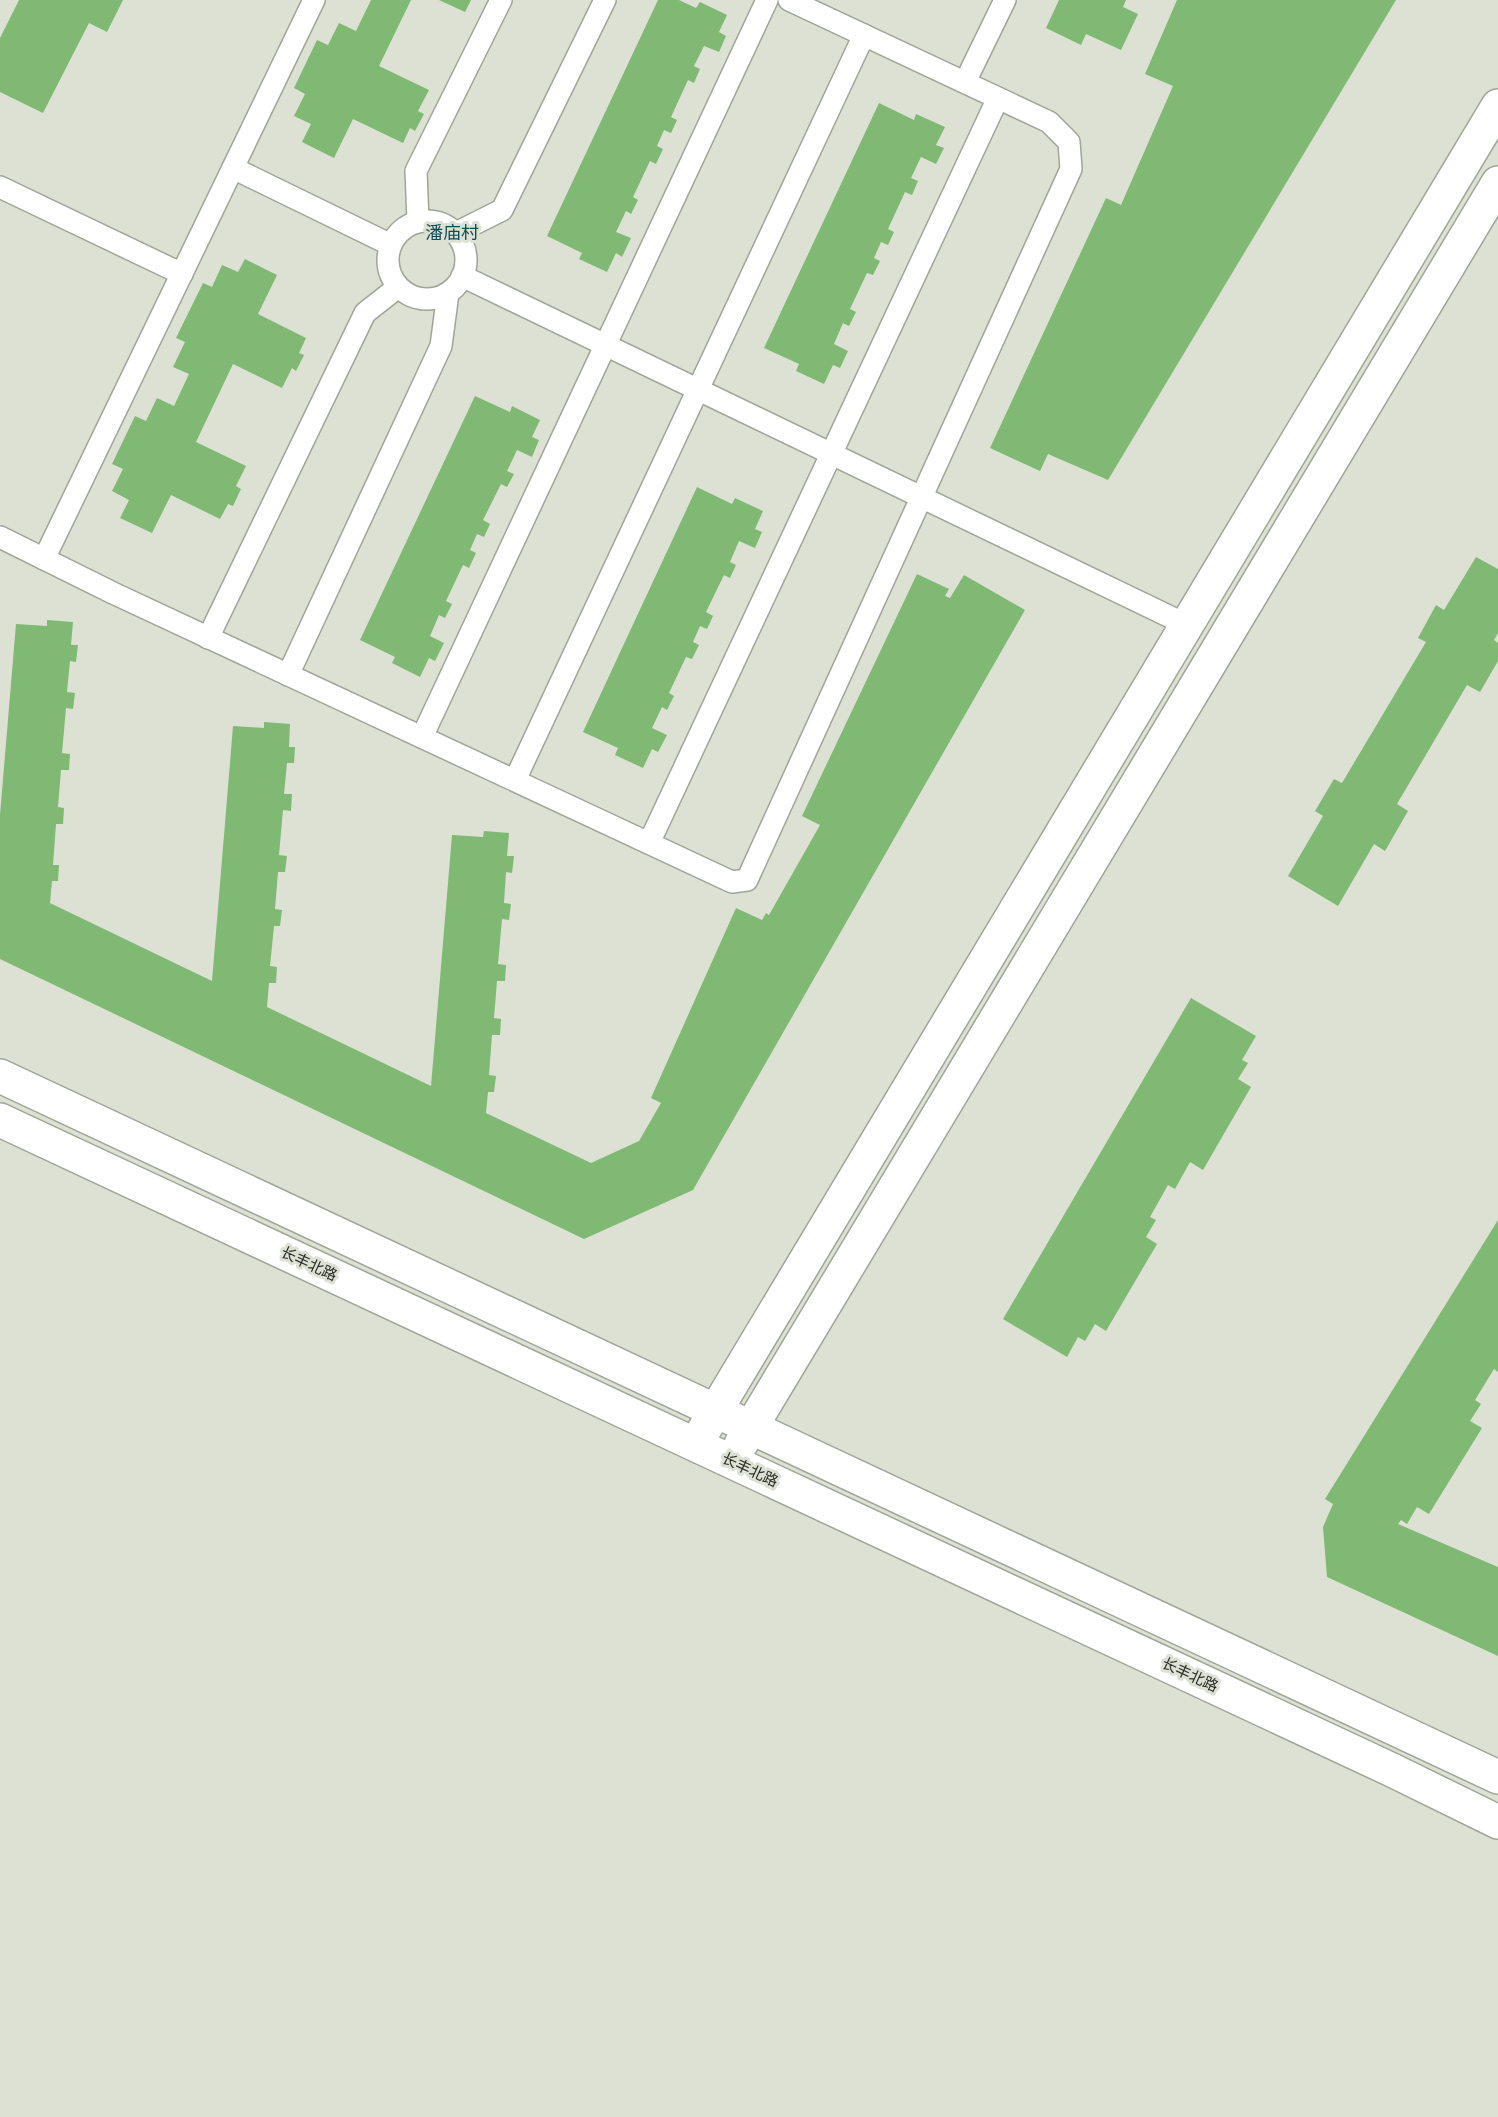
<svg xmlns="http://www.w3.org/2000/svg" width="1498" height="2117" font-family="'DM Sans','Noto Sans SC',sans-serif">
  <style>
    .building { fill: #7fb974 }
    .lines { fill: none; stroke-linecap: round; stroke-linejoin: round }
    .service-casing { stroke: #a0a598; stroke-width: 24 }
    .tertiary-casing { stroke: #a0a598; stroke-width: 36 }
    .service { stroke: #fff; stroke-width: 21 }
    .tertiary { stroke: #fff; stroke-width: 33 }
    .labels { text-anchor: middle; stroke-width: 6; stroke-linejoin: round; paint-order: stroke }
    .street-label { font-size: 15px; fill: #2a2b26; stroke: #dde1d4 }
    .quarter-label { font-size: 18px; fill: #104b56; stroke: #dde1d4 }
  </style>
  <rect width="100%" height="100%" fill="#dde1d4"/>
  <!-- building -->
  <g class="building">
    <polygon points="19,0 123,0 107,32 89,23 43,113 0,92 0,38"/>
    <polygon points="371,0 411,0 379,66 429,90 418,111 424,114 415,131 410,128 403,143 353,119 334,158 302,142 311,124 294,116 305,94 294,88 317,40 328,45 339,23 356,31"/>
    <polygon points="439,0 471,0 465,12"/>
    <polygon points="658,0 679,0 696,8 700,2 727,15 719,32 726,36 719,52 704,46 694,66 700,69 694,83 688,80 671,117 677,120 671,133 664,130 657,146 663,149 656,164 650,161 633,197 638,200 631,214 626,211 616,232 631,238 622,257 616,253 607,272 579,259 582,253 547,236"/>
    <polygon points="1059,0 1126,0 1123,7 1138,14 1121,50 1086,34 1081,45 1046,28"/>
    <polygon points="1177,0 1396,0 1108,480 1048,454 1040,471 990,448 1106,198 1121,205 1173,86 1145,74"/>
    <polygon points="879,103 914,120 916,114 945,127 936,145 944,148 936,164 921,157 911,178 918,181 912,195 905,192 888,229 894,232 888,245 881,242 874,258 880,261 873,275 867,273 850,309 856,312 849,326 843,323 834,344 848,351 840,368 833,365 824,384 796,371 799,364 764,348"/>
    <polygon points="245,259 277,275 258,314 306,338 299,353 304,355 296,371 292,368 282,388 233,364 196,442 246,466 236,486 241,489 233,506 228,504 220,519 171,495 152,533 120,518 129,500 112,491 123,469 112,464 135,416 146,421 157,398 174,406 189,374 173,367 185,342 176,338 203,283 212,287 222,265 238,272"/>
    <polygon points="475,396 510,412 512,406 540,420 532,437 539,440 532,457 517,450 507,471 514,474 507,487 501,484 483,520 490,524 484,537 477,534 470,550 476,553 469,568 463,565 446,601 452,604 445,618 439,615 430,636 444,643 435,661 429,658 420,677 392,663 395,657 360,640"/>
    <polygon points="697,487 732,504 735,498 763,511 755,529 762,532 755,548 739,541 730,562 736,565 730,578 724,575 706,612 713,616 707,629 700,626 693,642 699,645 692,659 686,657 669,693 674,696 667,710 662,707 652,728 667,735 658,752 652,749 643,768 615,755 618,748 583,732"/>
    <polygon points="1476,557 1498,569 1498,633 1494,640 1498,643 1498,661 1480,692 1467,685 1397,804 1408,811 1385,851 1374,844 1338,906 1288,876 1323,816 1315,811 1334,779 1342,783 1426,642 1418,638 1436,605 1444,610"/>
    <polygon points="917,574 949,589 945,596 950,598 964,575 1025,610 693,1190 584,1239 0,959 0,815 16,624 47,626 47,620 73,622 71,645 78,645 76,662 70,661 67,692 75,693 73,709 66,708 62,753 70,754 69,770 61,770 58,807 64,808 63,824 56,824 53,865 59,865 58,881 52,881 50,903 212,981 233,726 264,728 264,722 290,724 289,747 295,747 294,763 287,763 284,794 292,794 291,811 283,810 279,855 287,856 285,872 278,872 275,909 282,910 280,926 274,926 270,966 277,967 276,983 269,983 267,1007 431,1086 452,835 483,837 484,831 509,833 507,856 514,856 512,873 506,872 504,903 511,904 509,920 502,919 498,964 506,965 505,981 497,981 494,1018 501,1019 500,1035 492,1035 489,1075 496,1076 494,1092 488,1092 486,1113 591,1163 639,1141 661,1103 651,1098 736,908 762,920 766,913 769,915 820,825 802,816"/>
    <polygon points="1191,998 1256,1036 1242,1060 1248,1063 1238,1079 1251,1087 1203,1170 1190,1162 1175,1189 1168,1185 1150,1217 1156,1220 1146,1237 1157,1244 1106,1331 1095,1324 1085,1341 1078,1337 1067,1357 1003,1319"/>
    <polygon points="1498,1220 1498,1372 1494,1369 1475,1400 1481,1404 1470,1421 1482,1428 1429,1514 1417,1507 1407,1524 1401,1520 1398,1524 1498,1567 1498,1656 1327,1577 1323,1527 1333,1504 1325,1499"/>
  </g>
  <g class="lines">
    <!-- service casing -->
    <g class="service-casing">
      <g id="service">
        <polyline points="965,82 1005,0"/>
        <polyline points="233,168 391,245"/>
        <polyline points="0,187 182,274"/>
        <circle cx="427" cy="260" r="39"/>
        <polyline points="418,221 416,171 501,0"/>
        <polyline points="456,233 502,210 605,0"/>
        <polyline points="462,276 1187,625"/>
        <polyline points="0,537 113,593 732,882 747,880 1071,169 1069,142 1049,122 789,0"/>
        <polyline points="44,559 314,0"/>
        <polyline points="208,638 365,313 398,287"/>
        <polyline points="288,675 441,346 448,293"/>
        <polyline points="422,737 767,0"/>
        <polyline points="515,780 864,35"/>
        <polyline points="649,843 998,98"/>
      </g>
    </g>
    <!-- tertiary casing -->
    <g class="tertiary-casing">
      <g id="tertiary">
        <polyline points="0,1076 1498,1777"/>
        <polyline points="0,1120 1392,1770 1498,1822"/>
        <polyline points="704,1430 1498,106"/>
        <polyline points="741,1444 1498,183"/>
      </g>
    </g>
    <!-- service -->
    <use href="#service" class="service"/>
    <!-- tertiary -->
    <use href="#tertiary" class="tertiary"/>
  </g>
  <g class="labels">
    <!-- street labels -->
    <g class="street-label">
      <text transform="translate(309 1264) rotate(25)" y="5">长丰北路</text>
      <text transform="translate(750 1470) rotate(25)" y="5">长丰北路</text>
      <text transform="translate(1190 1675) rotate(25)" y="5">长丰北路</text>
    </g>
    <!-- quarter labels -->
    <g class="quarter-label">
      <text x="452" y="239">潘庙村</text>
    </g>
  </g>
</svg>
